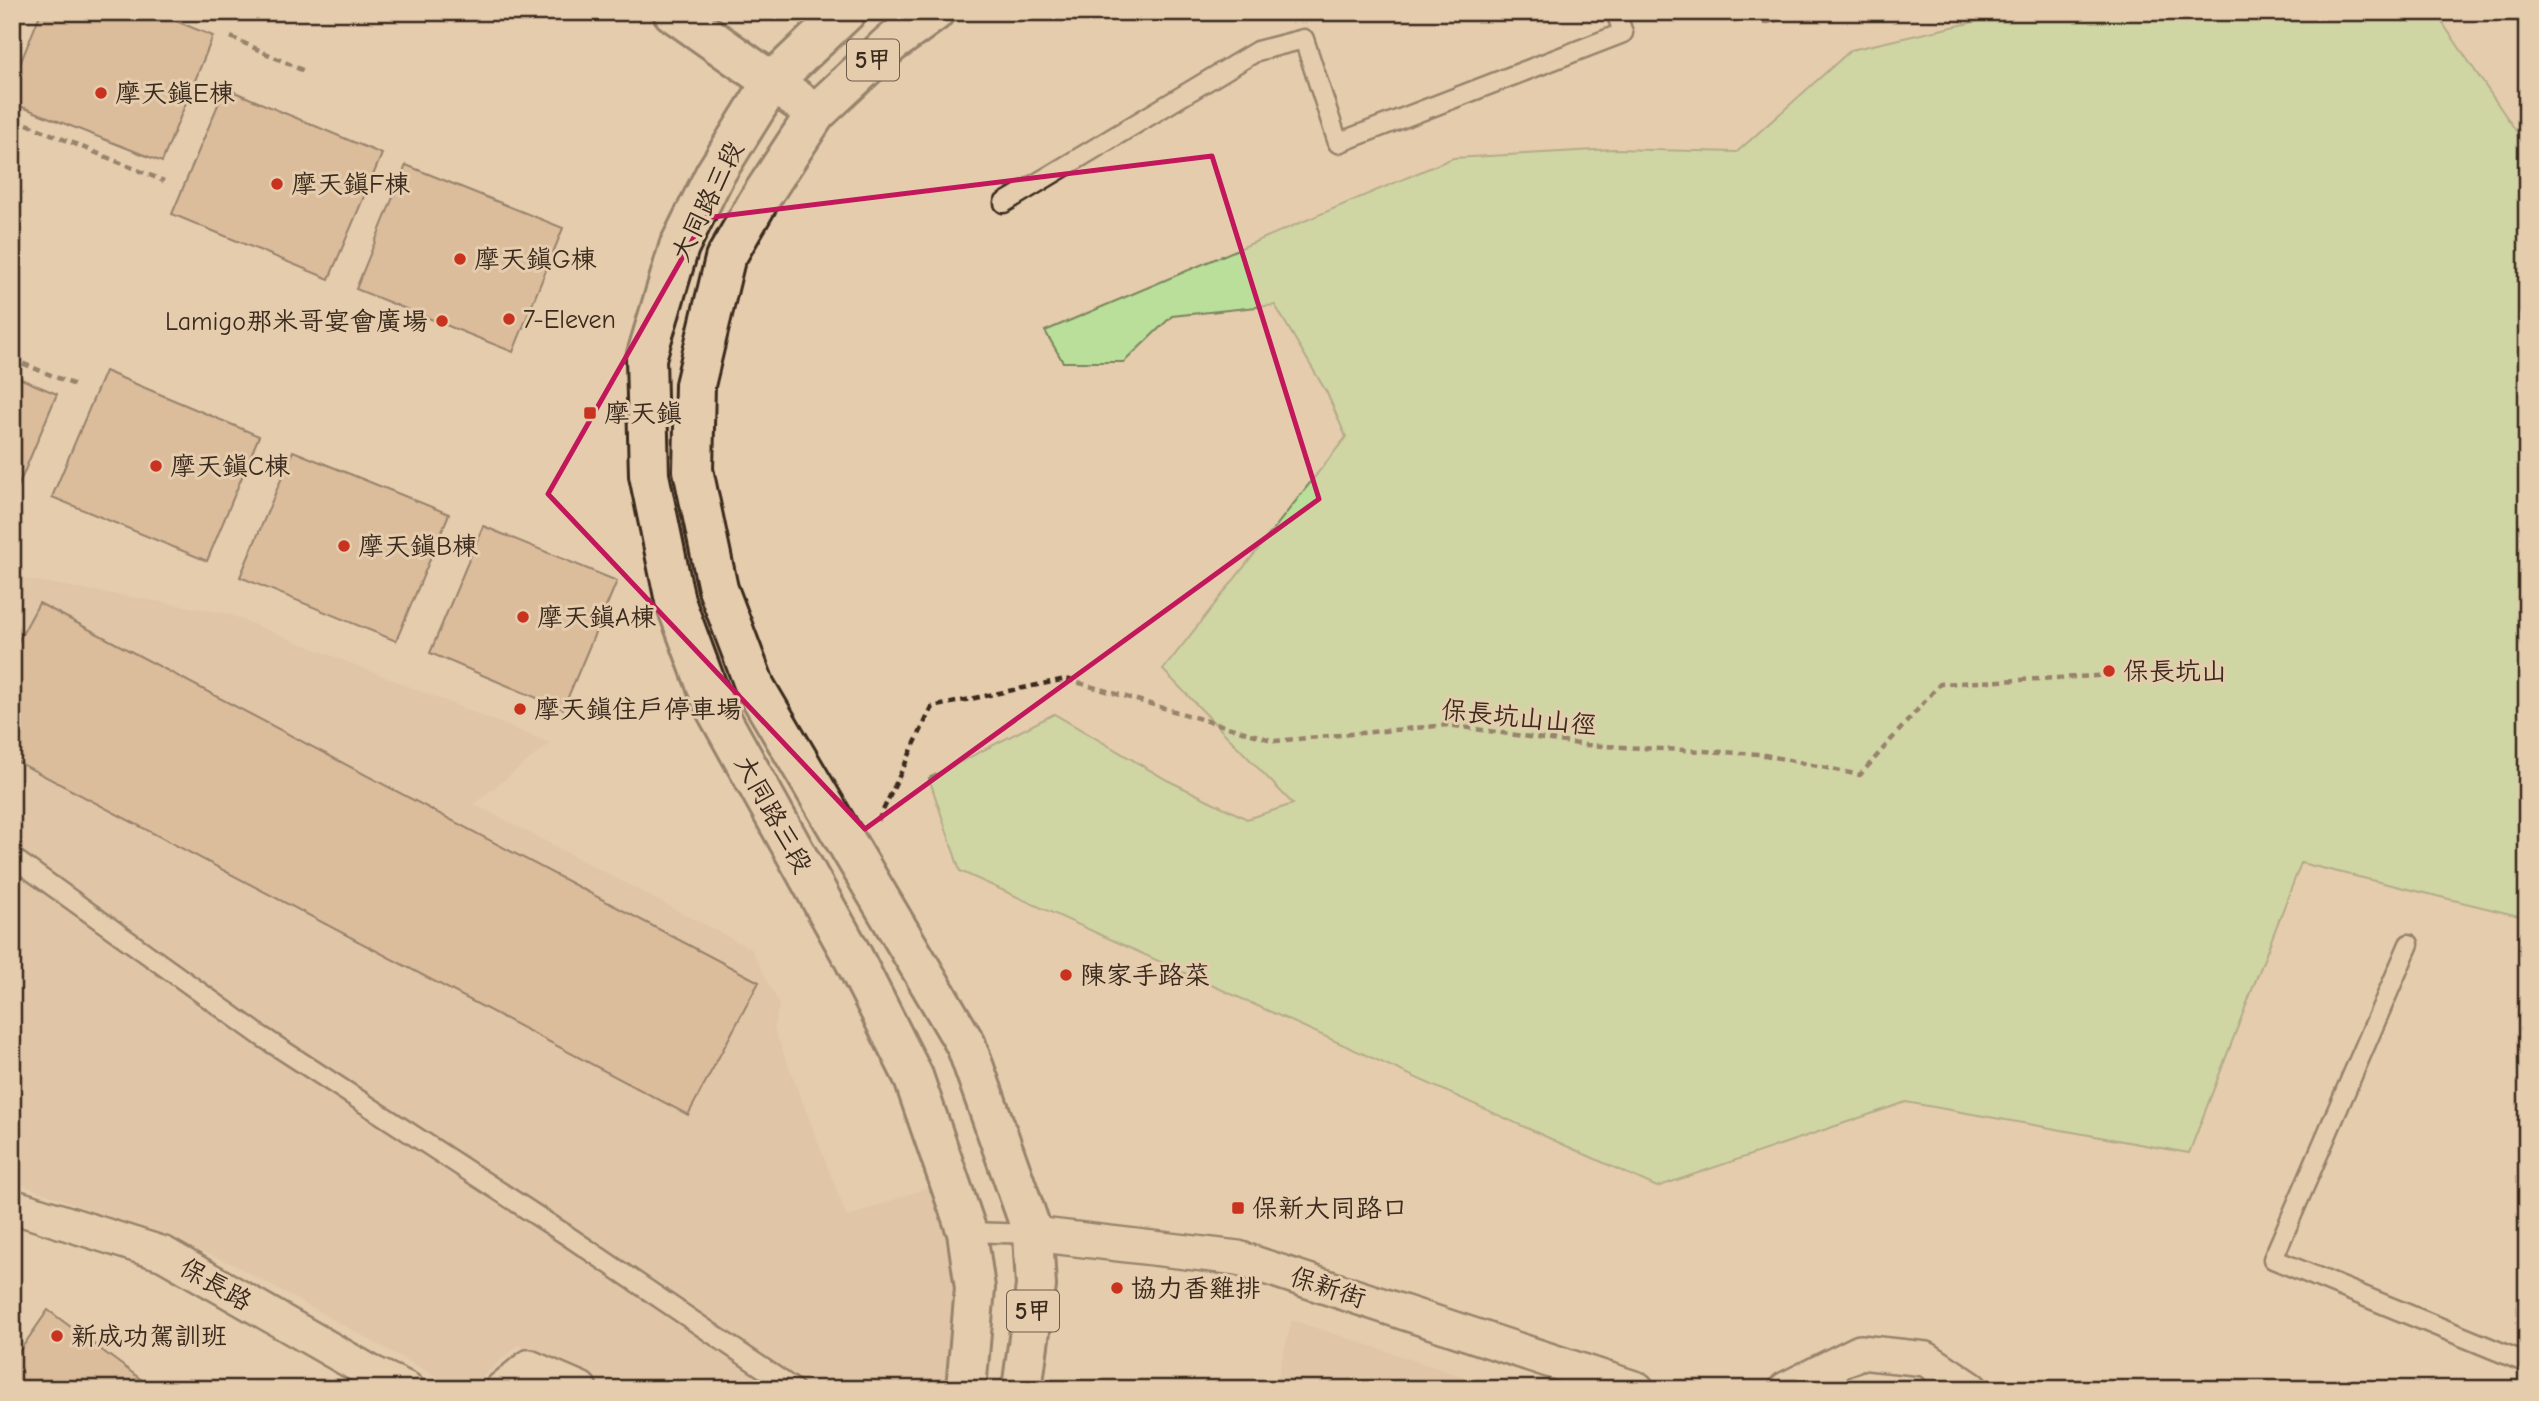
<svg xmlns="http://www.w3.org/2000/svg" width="2539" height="1401" font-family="'Comic Neue','LXGW WenKai TC',sans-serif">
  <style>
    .built { fill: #dbbe9e }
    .green { fill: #b9df9a; stroke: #7a845c; stroke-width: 2 }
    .building { fill: #d1a886; stroke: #3b2a1e; stroke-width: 2 }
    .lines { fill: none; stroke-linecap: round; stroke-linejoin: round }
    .lane-casing { stroke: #3b2a1e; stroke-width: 23 }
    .street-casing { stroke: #3b2a1e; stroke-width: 38 }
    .secondary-casing { stroke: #3b2a1e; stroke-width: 44 }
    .primary-casing { stroke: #3b2a1e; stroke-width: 44 }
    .path { stroke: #3b2a1e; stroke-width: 4.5; stroke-dasharray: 7 5; stroke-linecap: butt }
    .lane { stroke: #e4ccad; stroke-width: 18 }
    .street { stroke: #e4ccad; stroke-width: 33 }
    .secondary { stroke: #e4ccad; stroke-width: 38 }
    .primary { stroke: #e4ccad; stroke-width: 38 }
    .marked { fill: none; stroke: #c2185b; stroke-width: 5; stroke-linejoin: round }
    .poi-dot { fill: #c8321e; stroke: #e4ccad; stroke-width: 2.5 }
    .labels { text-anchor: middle; stroke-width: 6; stroke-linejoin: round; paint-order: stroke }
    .shield { fill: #e4ccad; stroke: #6e5b49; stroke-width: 2 }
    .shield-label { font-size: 24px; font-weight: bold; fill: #3b2a1e }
    .poi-label { font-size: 26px; fill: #3b2a1e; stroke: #e4ccad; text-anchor: start }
    .street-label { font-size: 26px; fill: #3b2a1e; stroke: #e4ccad }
  </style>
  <rect width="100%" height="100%" fill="#e4ccad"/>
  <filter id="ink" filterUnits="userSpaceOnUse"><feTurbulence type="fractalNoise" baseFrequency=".0143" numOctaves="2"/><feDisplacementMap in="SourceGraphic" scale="14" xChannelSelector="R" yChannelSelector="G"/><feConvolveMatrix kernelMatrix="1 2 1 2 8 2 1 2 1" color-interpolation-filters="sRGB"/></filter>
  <g filter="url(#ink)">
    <!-- built -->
    <g class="built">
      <polygon points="12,577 225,613 550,743 474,804 751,949 779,1004 774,1029 847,1217 934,1185 949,1232 956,1289 953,1356 946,1389 621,1389 518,1345 469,1389 459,1389 233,1264 12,1181"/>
      <polygon points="1292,1320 1500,1389 1275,1389"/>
    </g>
    <!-- green -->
    <polygon class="green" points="2018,12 2435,12 2527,147 2527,918 2301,863 2189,1153 1906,1102 1657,1187 960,871 929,778 1054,714 1167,780 1247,819 1293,804 1163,670 1346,437 1327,393 1275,305 1172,316 1124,362 1063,362 1045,331 1453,158 1613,149 1737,152 1851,50"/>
    <!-- building -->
    <g class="building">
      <polygon points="41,12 154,12 213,36 162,162 12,103 12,84"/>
      <polygon points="1762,12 1816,12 1764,24"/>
      <polygon points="225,88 382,154 329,279 172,214"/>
      <polygon points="406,165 563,228 513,352 356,289"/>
      <polygon points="105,371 259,436 207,561 52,497"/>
      <polygon points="12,375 57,394 12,501"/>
      <polygon points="293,451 449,514 396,641 240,577"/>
      <polygon points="483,526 617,581 563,709 430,653"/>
      <polygon points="39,603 759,982 688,1115 12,759 12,653"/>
      <polygon points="48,1310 154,1389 12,1389 12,1362"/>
    </g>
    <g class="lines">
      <!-- lane casing -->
      <g class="lane-casing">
        <g id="lane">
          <polyline points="1004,203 1257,51 1304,39 1338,143 1623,33 1616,12"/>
          <polyline points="12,857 261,1036 565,1234 794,1389"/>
          <polyline points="2409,944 2273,1259 2527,1363"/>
          <polyline points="967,1232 1033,1234"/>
        </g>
      </g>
      <!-- street casing -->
      <g class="street-casing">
        <g id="street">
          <polyline points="12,1206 164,1254 370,1372 407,1389"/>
          <polyline points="1033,1234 1238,1258 1637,1389"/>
          <polyline points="502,1389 529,1367 580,1389"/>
          <polyline points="1786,1389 1860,1352 1926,1359 1971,1389"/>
        </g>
      </g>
      <!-- secondary casing -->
      <g class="secondary-casing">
        <polyline id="secondary" points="673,12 816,113"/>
      </g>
      <!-- primary casing -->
      <g class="primary-casing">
        <g id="primary">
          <polyline points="846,12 772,82 715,174 679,247 646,358 649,475 675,601 714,706 854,959 913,1076 967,1232 975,1288 966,1389"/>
          <polyline points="934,12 890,44 816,113 759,200 725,259 695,385 693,470 718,589 755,687 966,1045 1033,1234 1036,1286 1022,1389"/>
        </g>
      </g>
      <!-- path -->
      <g class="path">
        <polyline points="231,37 304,71"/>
        <polyline points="27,124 164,181"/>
        <polyline points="12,359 75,385"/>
        <polyline points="878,821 932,707 1066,679 1275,741 1448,725 1585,745 1760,754 1860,775 1940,684 2116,675"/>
      </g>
      <!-- lane -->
      <use href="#lane" class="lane"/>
      <!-- street -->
      <use href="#street" class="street"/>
      <!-- secondary -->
      <use href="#secondary" class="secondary"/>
      <!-- primary -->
      <use href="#primary" class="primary"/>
    </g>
  </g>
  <!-- marked area -->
  <path d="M0 0H2539V1401H0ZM 1212,156 L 1319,499 L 865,829 L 548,494 L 705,218 Z" fill="#e4ccad" fill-opacity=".55" fill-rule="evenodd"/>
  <path class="marked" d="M 1212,156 L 1319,499 L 865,829 L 548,494 L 705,218 Z"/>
  <!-- markers -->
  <g class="poi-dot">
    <circle cx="101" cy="93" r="7"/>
    <circle cx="277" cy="184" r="7"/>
    <circle cx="460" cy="259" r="7"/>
    <circle cx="509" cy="319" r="7"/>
    <circle cx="442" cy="321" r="7"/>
    <rect x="583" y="406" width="14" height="14" rx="3.5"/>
    <circle cx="156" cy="466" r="7"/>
    <circle cx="344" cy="546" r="7"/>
    <circle cx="523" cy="617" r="7"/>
    <circle cx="2109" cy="671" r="7"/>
    <circle cx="520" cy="709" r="7"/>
    <circle cx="1066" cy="975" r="7"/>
    <rect x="1231" y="1201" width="14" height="14" rx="3.5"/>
    <circle cx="1117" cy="1288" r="7"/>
    <circle cx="57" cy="1336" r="7"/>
  </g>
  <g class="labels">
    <!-- shield labels -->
    <g class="shield">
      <rect x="847" y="39.5" width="52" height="41" rx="5"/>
      <rect x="1007" y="1290.5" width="52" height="41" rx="5"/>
    </g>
    <g class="shield-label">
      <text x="873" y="68">5甲</text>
      <text x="1033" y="1319">5甲</text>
    </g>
    <!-- poi labels -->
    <g class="poi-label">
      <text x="115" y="102">摩天鎮E棟</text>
      <text x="291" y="193">摩天鎮F棟</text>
      <text x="474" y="268">摩天鎮G棟</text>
      <text x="523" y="328">7-Eleven</text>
      <text x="428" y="330" text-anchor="end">Lamigo那米哥宴會廣場</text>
      <text x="604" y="422">摩天鎮</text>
      <text x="170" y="475">摩天鎮C棟</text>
      <text x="358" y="555">摩天鎮B棟</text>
      <text x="537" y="626">摩天鎮A棟</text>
      <text x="2123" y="680">保長坑山</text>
      <text x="534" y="718">摩天鎮住戶停車場</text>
      <text x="1080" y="984">陳家手路菜</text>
      <text x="1252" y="1217">保新大同路口</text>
      <text x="1131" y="1297">協力香雞排</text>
      <text x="71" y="1345">新成功駕訓班</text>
    </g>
    <!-- street labels -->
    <g class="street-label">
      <text transform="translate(707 201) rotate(-64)" y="9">大同路三段</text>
      <text transform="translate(1519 717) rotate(6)" y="9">保長坑山山徑</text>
      <text transform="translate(774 814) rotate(61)" y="9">大同路三段</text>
      <text transform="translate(216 1284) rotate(30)" y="9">保長路</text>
      <text transform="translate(1328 1287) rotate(18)" y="9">保新街</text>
    </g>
  </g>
  <!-- margin -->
  <rect width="2539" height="1401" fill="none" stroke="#e4ccad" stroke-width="42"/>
  <rect x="21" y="21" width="2497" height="1359" fill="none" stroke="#3b2a1e" stroke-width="2.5" filter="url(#ink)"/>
</svg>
